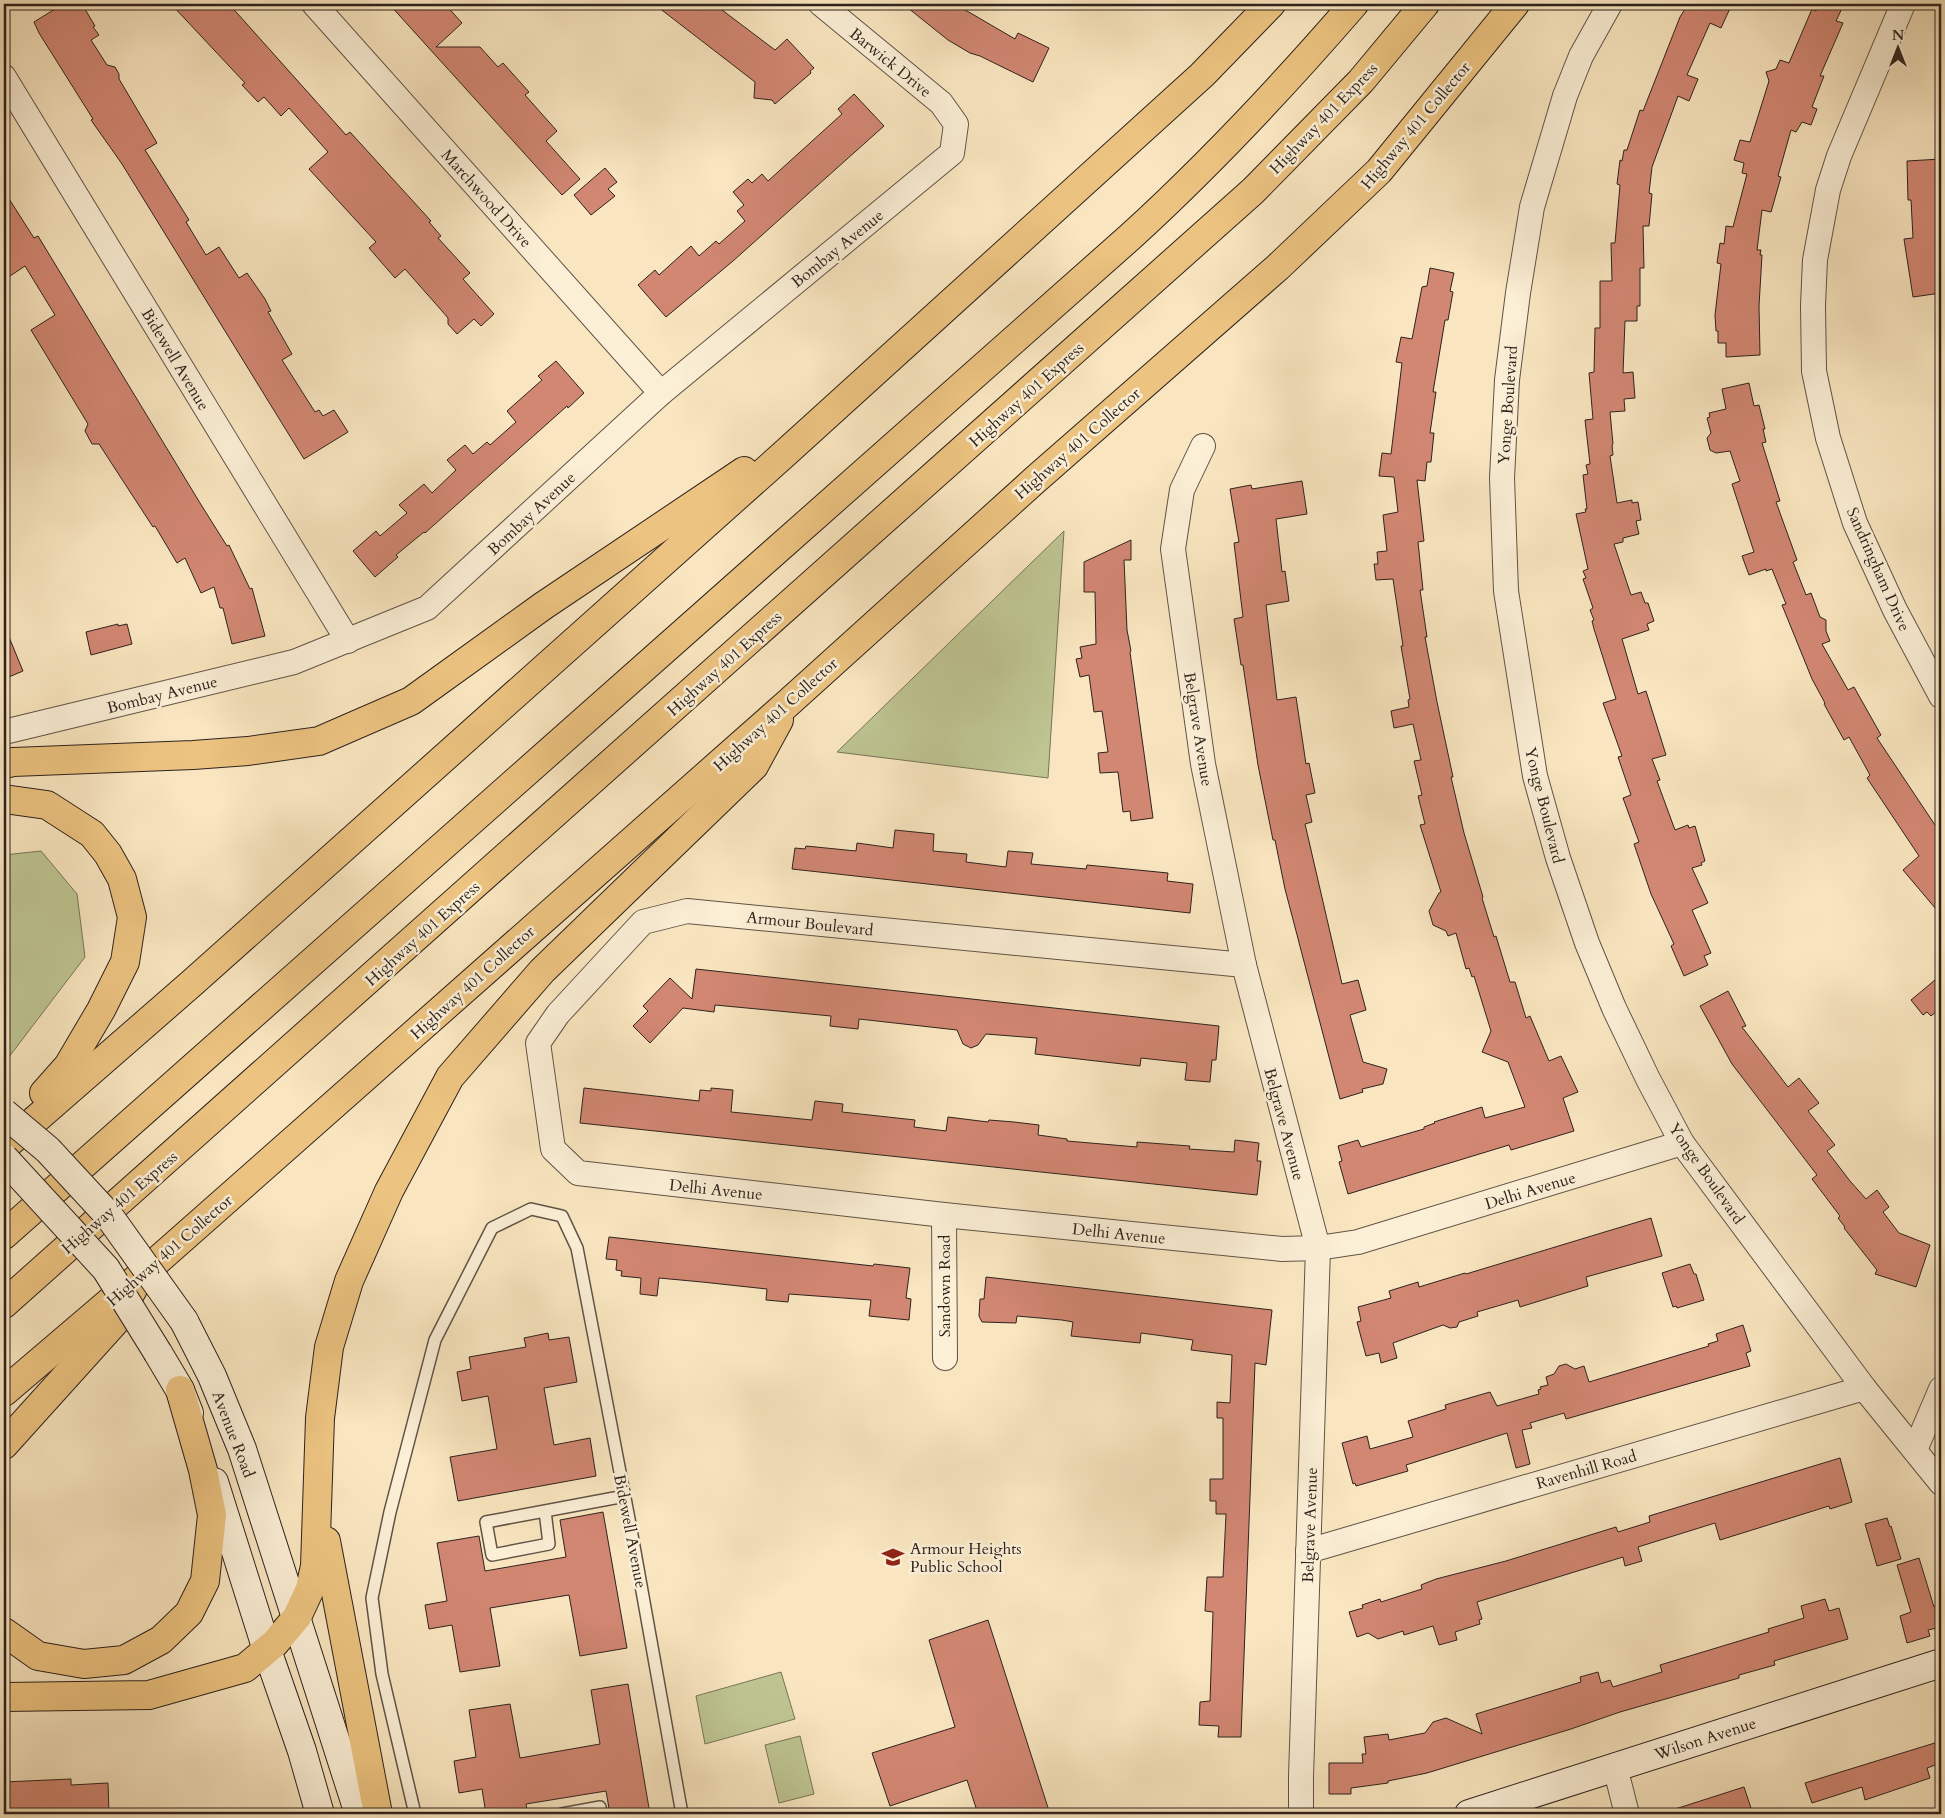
<svg xmlns="http://www.w3.org/2000/svg" width="1945" height="1818" font-family="Cardo,serif">
  <style>
    .green { fill: #bec592; stroke: #767458 }
    .building { fill: #d28773; stroke: #2d221d }
    .lines { fill: none; stroke-linecap: round; stroke-linejoin: round }
    .service-casing { stroke: #605346; stroke-width: 14 }
    .minor-casing { stroke: #605346; stroke-width: 26 }
    .secondary-casing { stroke: #2d221d; stroke-width: 30 }
    .motorway-casing { stroke: #2d221d; stroke-width: 30 }
    .service { stroke: #fbefd6; stroke-width: 11 }
    .minor { stroke: #fbefd6; stroke-width: 24 }
    .secondary { stroke: #fbefd6; stroke-width: 28 }
    .motorway { stroke: #ecc380; stroke-width: 28 }
    .secondary-bridge-casing { stroke: #2d221d; stroke-width: 30; stroke-linecap: butt }
    .secondary-bridge { stroke: #fbefd6; stroke-width: 28 }
    .labels { text-anchor: middle; stroke-width: 5; stroke-linejoin: round; paint-order: stroke }
    .street-label { font-size: 16px; fill: #2d221d; stroke: #fbefd6 }
    .poi-label { font-size: 16px; fill: #2d221d; stroke: #fbefd6; text-anchor: start }
  </style>
  <rect width="100%" height="100%" fill="#f9e6c0"/>
  <filter id="stains"><feTurbulence type="fractalNoise" baseFrequency=".004" numOctaves="4"/><feColorMatrix values="0 0 0 0 .2 0 0 0 0 .09 0 0 0 0 .02 0 0 0 .5 -.17"/></filter>
  <radialGradient id="worn" r=".72"><stop offset=".6" stop-color="#630" stop-opacity="0"/><stop offset="1" stop-color="#630" stop-opacity=".3"/></radialGradient>
  <!-- green -->
  <g class="green">
    <polygon points="1064,531 1048,778 837,752"/>
    <polygon points="41,851 77,894 85,957 9,1057 4,1054 4,855"/>
    <polygon points="781,1672 795,1719 705,1744 696,1696"/>
    <polygon points="800,1736 814,1794 779,1803 765,1745"/>
  </g>
  <!-- building -->
  <g class="building">
    <polygon points="63,4 82,4 95,26 93,27 99,35 91,40 107,65 115,67 119,74 119,79 157,143 145,150 189,220 186,222 206,255 219,247 239,278 247,273 265,299 271,311 268,312 292,354 282,360 315,412 319,410 323,416 334,410 348,432 304,459 122,164 91,120 93,119 39,33 34,22"/>
    <polygon points="171,4 228,4 237,13 346,135 350,132 431,221 429,222 441,236 438,238 470,273 463,279 494,314 481,326 474,319 457,334 448,324 448,318 442,311 405,269 395,278 369,248 376,242 309,169 328,152 289,108 281,116 264,97 258,102 242,85 245,83"/>
    <polygon points="389,4 445,4 462,23 436,47 480,47 498,67 503,63 529,92 525,95 557,131 546,141 580,179 562,195"/>
    <polygon points="654,4 727,4 722,10 775,50 787,39 814,68 810,71 811,73 775,104 772,100 754,98 755,82"/>
    <polygon points="903,4 955,4 1015,39 1018,33 1049,48 1033,82 980,56 970,53 948,40"/>
    <polygon points="1688,4 1732,4 1721,28 1710,23 1687,75 1698,79 1689,101 1678,96 1652,167 1649,193 1652,194 1649,226 1643,226 1644,268 1640,268 1640,306 1637,306 1637,321 1625,321 1623,373 1633,372 1635,398 1624,399 1625,411 1610,412 1613,444 1612,445 1613,455 1610,456 1617,503 1632,500 1632,503 1638,502 1641,520 1636,521 1639,534 1623,538 1623,542 1614,544 1631,595 1641,592 1645,603 1648,603 1654,621 1647,624 1649,630 1622,639 1638,694 1646,691 1666,755 1652,759 1660,780 1657,781 1675,830 1688,825 1689,828 1695,826 1705,861 1701,863 1702,865 1692,868 1708,903 1692,910 1711,953 1704,956 1708,965 1684,976 1671,946 1674,944 1651,894 1634,844 1639,842 1623,798 1631,795 1618,757 1622,756 1603,703 1616,699 1594,629 1592,621 1594,620 1590,610 1593,608 1583,579 1586,578 1583,571 1588,569 1576,514 1586,512 1585,509 1587,509 1583,475 1588,474 1586,465 1590,464 1585,420 1593,419 1589,373 1594,372 1595,328 1600,328 1600,281 1612,281 1611,243 1615,243 1620,185 1617,184 1620,160 1622,161 1624,150 1627,150 1640,110 1643,111 1680,17"/>
    <polygon points="1819,4 1844,4 1836,21 1843,23 1820,76 1824,76 1812,107 1817,109 1811,125 1802,122 1796,132 1791,130 1778,176 1781,177 1771,212 1762,210 1757,250 1761,250 1760,255 1762,255 1759,306 1760,355 1726,357 1726,343 1718,343 1718,331 1716,331 1715,315 1721,264 1717,263 1720,243 1724,244 1726,226 1733,227 1747,174 1742,173 1744,163 1734,160 1740,140 1750,142 1769,81 1766,72 1776,69 1780,60 1789,63 1812,9 1816,11"/>
    <polygon points="854,94 884,126 733,261 666,317 638,285 655,270 659,275 691,246 699,256 716,241 719,244 745,221 737,211 744,205 733,192 748,179 752,183 762,174 768,181 842,114 838,109"/>
    <polygon points="1941,159 1941,184 1938,184 1940,234 1941,234 1941,293 1913,297 1904,239 1913,238 1911,200 1908,200 1907,161"/>
    <polygon points="605,168 617,182 608,189 615,196 591,215 574,195"/>
    <polygon points="4,191 34,238 38,236 200,503 227,546 229,545 250,589 252,588 265,636 232,644 223,608 220,608 214,587 201,593 185,558 177,563 155,526 153,527 99,444 92,444 85,431 88,424 31,330 55,315 25,266 4,280"/>
    <polygon points="1430,268 1454,273 1450,291 1453,292 1448,320 1445,320 1433,392 1436,392 1430,433 1434,433 1431,462 1427,462 1425,481 1417,480 1424,541 1418,542 1423,590 1420,590 1427,637 1425,637 1437,702 1453,777 1451,777 1464,833 1483,897 1482,898 1494,937 1496,936 1510,982 1515,982 1526,1018 1530,1016 1549,1061 1561,1056 1578,1092 1563,1098 1574,1131 1511,1150 1509,1145 1348,1194 1339,1162 1342,1161 1338,1146 1358,1140 1361,1147 1424,1129 1424,1127 1435,1123 1434,1122 1482,1107 1485,1118 1525,1107 1508,1062 1482,1052 1491,1031 1474,976 1472,977 1469,968 1466,969 1456,933 1448,936 1446,931 1433,925 1429,911 1439,893 1441,892 1420,825 1425,824 1418,796 1422,795 1414,761 1421,760 1413,724 1394,728 1391,711 1409,707 1408,700 1410,699 1401,646 1403,646 1393,579 1376,580 1374,564 1378,564 1377,552 1387,551 1383,515 1398,512 1394,477 1379,476 1382,453 1391,454 1402,363 1396,362 1401,337 1412,339 1422,287 1427,286"/>
    <polygon points="556,361 584,393 568,408 567,406 425,533 424,532 396,555 398,557 375,577 353,551 376,531 380,536 407,513 399,505 424,484 432,493 456,470 447,460 465,445 473,454 487,442 490,445 516,422 507,411 542,380 538,376"/>
    <polygon points="1749,383 1754,406 1759,405 1765,429 1763,429 1766,442 1762,443 1780,501 1776,502 1797,560 1793,562 1806,595 1811,593 1820,617 1826,620 1826,631 1830,641 1822,644 1848,690 1854,687 1881,735 1877,738 1941,834 1941,915 1903,870 1919,856 1867,778 1870,775 1849,737 1844,740 1824,704 1825,703 1812,679 1782,605 1786,604 1772,569 1766,571 1766,569 1749,575 1742,556 1754,552 1732,484 1740,481 1730,451 1716,453 1710,450 1707,438 1711,433 1707,418 1710,417 1709,413 1726,409 1722,389"/>
    <polygon points="1302,481 1307,514 1276,519 1282,572 1285,571 1289,601 1266,605 1277,700 1296,697 1306,764 1309,763 1315,793 1306,795 1312,822 1305,824 1342,984 1358,980 1366,1010 1350,1015 1363,1062 1387,1069 1383,1084 1362,1089 1363,1092 1340,1099 1285,889 1275,840 1273,840 1258,765 1243,665 1241,665 1234,619 1243,617 1234,543 1239,542 1230,489 1251,485 1252,489"/>
    <polygon points="1131,540 1131,560 1124,560 1127,630 1131,651 1130,652 1153,818 1131,821 1130,811 1123,812 1118,772 1100,773 1098,753 1108,752 1102,711 1094,712 1089,675 1080,677 1076,659 1082,658 1080,647 1096,644 1095,592 1084,592 1084,562"/>
    <polygon points="118,624 118,626 127,624 132,644 91,655 86,632"/>
    <polygon points="4,625 23,671 4,679"/>
    <polygon points="895,830 934,834 933,851 967,854 966,862 1006,867 1008,851 1033,853 1031,864 1086,869 1087,865 1168,873 1167,881 1193,884 1190,913 792,869 795,848 805,849 806,846 856,851 857,843 893,848"/>
    <polygon points="696,969 1219,1026 1216,1060 1212,1060 1210,1082 1185,1080 1187,1063 1141,1058 1140,1066 1035,1054 1037,1038 986,1034 978,1045 971,1048 963,1044 957,1030 859,1019 858,1029 830,1026 831,1016 715,1005 714,1012 683,1008 650,1043 633,1026 648,1011 643,1006 670,978 692,999"/>
    <polygon points="1941,975 1941,1008 1931,1016 1927,1012 1923,1015 1911,1000"/>
    <polygon points="1728,991 1746,1026 1742,1027 1788,1087 1799,1078 1819,1103 1808,1111 1835,1145 1827,1151 1850,1181 1866,1199 1877,1190 1889,1207 1883,1212 1899,1233 1930,1245 1916,1287 1875,1274 1877,1270 1844,1228 1845,1227 1838,1218 1840,1216 1812,1179 1817,1175 1732,1064 1700,1006"/>
    <polygon points="584,1088 699,1101 700,1090 711,1091 711,1088 733,1090 731,1112 812,1120 815,1101 843,1104 842,1112 915,1120 914,1127 946,1131 948,1117 988,1122 989,1120 1014,1122 1039,1125 1038,1135 1067,1139 1067,1141 1137,1147 1137,1142 1190,1146 1189,1149 1234,1152 1235,1140 1259,1143 1257,1161 1261,1161 1257,1195 580,1123"/>
    <polygon points="1651,1218 1662,1256 1586,1277 1588,1286 1520,1307 1518,1300 1477,1312 1478,1316 1459,1322 1457,1327 1450,1328 1443,1325 1393,1343 1397,1358 1381,1363 1379,1353 1366,1356 1357,1322 1361,1321 1358,1307 1391,1298 1389,1291 1418,1282 1419,1287 1465,1273 1466,1274"/>
    <polygon points="609,1237 873,1266 874,1264 910,1268 906,1298 911,1299 909,1320 869,1316 871,1300 789,1294 788,1302 766,1300 767,1289 702,1282 659,1278 657,1296 640,1294 641,1278 621,1276 622,1271 616,1270 617,1260 606,1259"/>
    <polygon points="1690,1264 1694,1274 1696,1274 1704,1300 1677,1308 1676,1306 1673,1307 1662,1273"/>
    <polygon points="986,1277 1272,1310 1266,1365 1255,1363 1241,1737 1218,1737 1219,1726 1199,1725 1200,1702 1210,1701 1213,1612 1205,1611 1207,1577 1223,1577 1226,1514 1216,1514 1216,1501 1210,1501 1210,1479 1223,1479 1223,1418 1217,1418 1217,1402 1230,1403 1232,1355 1191,1350 1193,1340 1141,1333 1140,1343 1071,1336 1073,1322 1062,1320 1017,1316 1016,1323 982,1322 979,1316 980,1299 984,1299"/>
    <polygon points="1743,1325 1751,1351 1746,1353 1750,1366 1566,1419 1564,1413 1530,1423 1532,1428 1522,1430 1530,1464 1516,1468 1507,1433 1406,1465 1408,1471 1356,1486 1355,1483 1353,1484 1342,1443 1367,1436 1370,1449 1413,1437 1408,1421 1446,1409 1445,1405 1490,1392 1497,1406 1539,1394 1538,1390 1541,1389 1540,1387 1548,1385 1546,1377 1554,1374 1559,1366 1566,1364 1575,1369 1584,1366 1589,1382 1709,1346 1708,1344 1718,1341 1716,1334"/>
    <polygon points="548,1333 549,1340 569,1337 577,1382 544,1388 554,1445 590,1438 596,1476 458,1501 450,1457 497,1449 488,1396 462,1401 457,1372 471,1369 469,1357 526,1347 524,1338"/>
    <polygon points="1840,1458 1852,1502 1830,1509 1829,1506 1720,1540 1715,1523 1638,1547 1642,1561 1625,1566 1623,1557 1477,1602 1482,1619 1479,1620 1480,1624 1455,1632 1457,1640 1439,1645 1433,1626 1404,1635 1403,1631 1378,1639 1368,1633 1357,1637 1349,1612 1363,1608 1362,1605 1380,1599 1381,1602 1422,1589 1421,1585 1436,1579 1506,1561 1616,1527 1618,1532 1650,1522 1649,1516"/>
    <polygon points="603,1512 627,1648 580,1656 569,1595 490,1608 500,1666 460,1672 452,1625 429,1629 425,1605 447,1601 437,1543 479,1536 485,1571 566,1557 560,1520"/>
    <polygon points="1887,1518 1890,1527 1891,1526 1901,1559 1877,1566 1865,1524"/>
    <polygon points="1919,1558 1934,1607 1941,1605 1941,1627 1928,1630 1930,1636 1907,1643 1900,1616 1911,1612 1897,1565"/>
    <polygon points="1825,1599 1829,1611 1839,1608 1848,1639 1774,1661 1775,1665 1739,1675 1739,1678 1620,1712 1571,1729 1427,1773 1388,1781 1388,1783 1351,1788 1351,1794 1329,1794 1329,1763 1363,1763 1362,1754 1366,1754 1364,1737 1388,1734 1389,1740 1425,1733 1433,1722 1446,1718 1482,1734 1476,1714 1581,1682 1580,1677 1598,1672 1601,1683 1610,1680 1613,1687 1662,1672 1660,1665 1769,1632 1768,1629 1804,1618 1801,1606"/>
    <polygon points="988,1620 1050,1814 978,1814 967,1780 890,1806 872,1753 955,1727 929,1640"/>
    <polygon points="628,1684 650,1814 610,1814 606,1791 526,1804 528,1814 486,1814 482,1789 459,1793 454,1761 476,1757 469,1710 510,1704 520,1758 600,1744 591,1690"/>
    <polygon points="1938,1742 1941,1751 1941,1763 1927,1768 1930,1778 1865,1800 1862,1787 1812,1803 1805,1783"/>
    <polygon points="71,1779 71,1785 108,1783 109,1814 4,1814 4,1782"/>
    <polygon points="1744,1787 1753,1814 1670,1814 1669,1811"/>
  </g>
  <g class="lines">
    <!-- service casing -->
    <g class="service-casing">
      <g id="service">
        <polyline points="545,1511 549,1544 492,1555 486,1522 625,1496"/>
        <polyline points="415,1814 382,1674 372,1598 390,1512 435,1340 492,1228 531,1209 562,1216 577,1248 630,1524 682,1814"/>
        <polyline points="562,1814 600,1807 601,1814"/>
      </g>
    </g>
    <!-- minor casing -->
    <g class="minor-casing">
      <g id="minor">
        <polyline points="314,4 661,393"/>
        <polyline points="1610,4 1581,56 1565,96 1532,207 1518,293 1507,380 1502,478 1506,591 1535,776 1558,858 1587,943 1614,1008 1648,1079 1682,1143 1864,1388 1941,1483"/>
        <polyline points="1903,4 1839,156 1828,190 1815,260 1813,305 1814,371 1828,438 1855,523 1895,610 1941,696"/>
        <polyline points="4,77 348,641"/>
        <polyline points="1203,446 1182,490 1173,549 1203,764 1244,965 1318,1248 1301,1777 1301,1814"/>
        <polyline points="4,732 294,662 427,608 661,393 952,153 956,124 941,103 821,4"/>
        <polyline points="1244,965 687,911 643,922 558,1014 538,1043 553,1149 578,1173 944,1215 1282,1249 1318,1248 1358,1242 1682,1143"/>
        <polyline points="944,1215 945,1358"/>
        <polyline points="1915,1450 1941,1389"/>
        <polyline points="1308,1551 1864,1388"/>
        <polyline points="1615,1767 1627,1814"/>
      </g>
    </g>
    <!-- secondary casing -->
    <g class="secondary-casing">
      <g id="secondary">
        <polyline points="184,1321 212,1376 242,1449 359,1814"/>
        <polyline points="158,1353 180,1390 189,1413"/>
        <polyline points="214,1482 267,1650 302,1751 320,1814"/>
        <polyline points="1469,1814 1941,1663"/>
      </g>
    </g>
    <!-- motorway casing -->
    <g class="motorway-casing">
      <g id="motorway">
        <polyline points="4,764 13,762 193,755 248,751 319,741 411,701 543,606 744,471"/>
        <polyline points="4,799 47,805 92,834 108,854 122,879 132,917 125,962 101,1010 68,1066 44,1093"/>
        <polyline points="4,1147 192,983 782,456 1202,75 1271,4"/>
        <path d="M 4,1235 L 1130,237 C 1210,164 1283,86 1354,4"/>
        <polyline points="4,1304 1253,191 1361,81 1425,4"/>
        <polyline points="4,1392 140,1276 787,704 1036,479 1278,267 1379,171 1515,4"/>
        <polyline points="4,1445 114,1323 133,1289"/>
        <polyline points="326,1541 378,1814"/>
        <polyline points="4,1632 38,1656 84,1664 124,1660 161,1640 189,1613 205,1581 212,1515 203,1470 180,1390"/>
        <polyline points="4,1697 149,1695 245,1668 275,1643 297,1617 310,1589 315,1566 320,1418 329,1347 349,1281 389,1191 450,1077 542,971 754,766 779,720"/>
      </g>
    </g>
    <!-- service -->
    <use href="#service" class="service"/>
    <!-- minor -->
    <use href="#minor" class="minor"/>
    <!-- secondary -->
    <use href="#secondary" class="secondary"/>
    <!-- motorway -->
    <use href="#motorway" class="motorway"/>
    <!-- secondary-bridge casing -->
    <g class="secondary-bridge-casing">
      <g id="secondary-bridge">
        <polyline points="4,1113 48,1150 109,1216 184,1321"/>
        <polyline points="4,1158 106,1269 158,1353"/>
      </g>
    </g>
    <!-- secondary-bridge -->
    <use href="#secondary-bridge" class="secondary-bridge"/>
  </g>
  <!-- icons -->
  <defs>
    <g id="school-bare" transform="scale(1.725)"><path d="M0-5L7-2L0 1L-7-2ZM-4 1L0 2.5L4 1V4Q0 6-4 4Z" fill="#8f2418" stroke="#fbefd6" stroke-width="2.5" paint-order="stroke"/></g>
  </defs>
  <g fill-rule="evenodd">
    <use href="#school-bare" x="893" y="1557"/>
  </g>
  <g class="labels">
    <!-- street labels -->
    <g class="street-label">
      <text transform="translate(891 62) rotate(39)" y="6">Barwick Drive</text>
      <text transform="translate(1323 118) rotate(-46)" y="6">Highway 401 Express</text>
      <text transform="translate(1415 125) rotate(-50)" y="6">Highway 401 Collector</text>
      <text transform="translate(487 198) rotate(48)" y="6">Marchwood Drive</text>
      <text transform="translate(837 248) rotate(-39)" y="6">Bombay Avenue</text>
      <text transform="translate(176 359) rotate(59)" y="6">Bidewell Avenue</text>
      <text transform="translate(1026 394) rotate(-42)" y="6">Highway 401 Express</text>
      <text transform="translate(1507 405) rotate(-86)" y="6">Yonge Boulevard</text>
      <text transform="translate(1077 443) rotate(-41)" y="6">Highway 401 Collector</text>
      <text transform="translate(531 513) rotate(-43)" y="6">Bombay Avenue</text>
      <text transform="translate(1879 569) rotate(66)" y="6">Sandringham Drive</text>
      <text transform="translate(724 663) rotate(-42)" y="6">Highway 401 Express</text>
      <text transform="translate(162 694) rotate(-14)" y="6">Bombay Avenue</text>
      <text transform="translate(775 714) rotate(-42)" y="6">Highway 401 Collector</text>
      <text transform="translate(1199 729) rotate(81)" y="6">Belgrave Avenue</text>
      <text transform="translate(1545 805) rotate(76)" y="6">Yonge Boulevard</text>
      <text transform="translate(810 923) rotate(6)" y="6">Armour Boulevard</text>
      <text transform="translate(422 933) rotate(-42)" y="6">Highway 401 Express</text>
      <text transform="translate(472 982) rotate(-42)" y="6">Highway 401 Collector</text>
      <text transform="translate(1285 1124) rotate(75)" y="6">Belgrave Avenue</text>
      <text transform="translate(1707 1173) rotate(55)" y="6">Yonge Boulevard</text>
      <text transform="translate(716 1189) rotate(6)" y="6">Delhi Avenue</text>
      <text transform="translate(1530 1190) rotate(-17)" y="6">Delhi Avenue</text>
      <text transform="translate(119 1202) rotate(-41)" y="6">Highway 401 Express</text>
      <text transform="translate(1119 1233) rotate(6)" y="6">Delhi Avenue</text>
      <text transform="translate(169 1250) rotate(-41)" y="6">Highway 401 Collector</text>
      <text transform="translate(944 1286) rotate(-90)" y="6">Sandown Road</text>
      <text transform="translate(234 1434) rotate(69)" y="6">Avenue Road</text>
      <text transform="translate(1586 1469) rotate(-16)" y="6">Ravenhill Road</text>
      <text transform="translate(1309 1525) rotate(-88)" y="6">Belgrave Avenue</text>
      <text transform="translate(631 1531) rotate(79)" y="6">Bidewell Avenue</text>
      <text transform="translate(1705 1738) rotate(-18)" y="6">Wilson Avenue</text>
    </g>
    <!-- poi labels -->
    <g class="poi-label">
      <text x="910" y="1554">Armour Heights<tspan x="910" dy="18">Public School</tspan></text>
    </g>
  </g>
  <!-- margin -->
  <rect width="1945" height="1818" fill="none" stroke="#f9e6c0" stroke-width="20"/>
  <rect x="5" y="5" width="1935" height="1808" fill="none" stroke="#2d221d" stroke-width="2.5"/>
  <rect x="10" y="10" width="1925" height="1798" fill="none" stroke="#2d221d"/>
  <!-- north arrow -->
  <g transform="translate(1898 48)" stroke="#fbefd6" stroke-width="4" paint-order="stroke">
  <path d="M0-4L9 19L0 12L-9 19Z" fill="#2d221d"/>
  <text y="-8" font-size="14" font-weight="bold" text-anchor="middle" fill="#2d221d">N</text>
  </g>
  <rect width="100%" height="100%" filter="url(#stains)"/>
  <rect width="100%" height="100%" fill="url(#worn)"/>
</svg>
